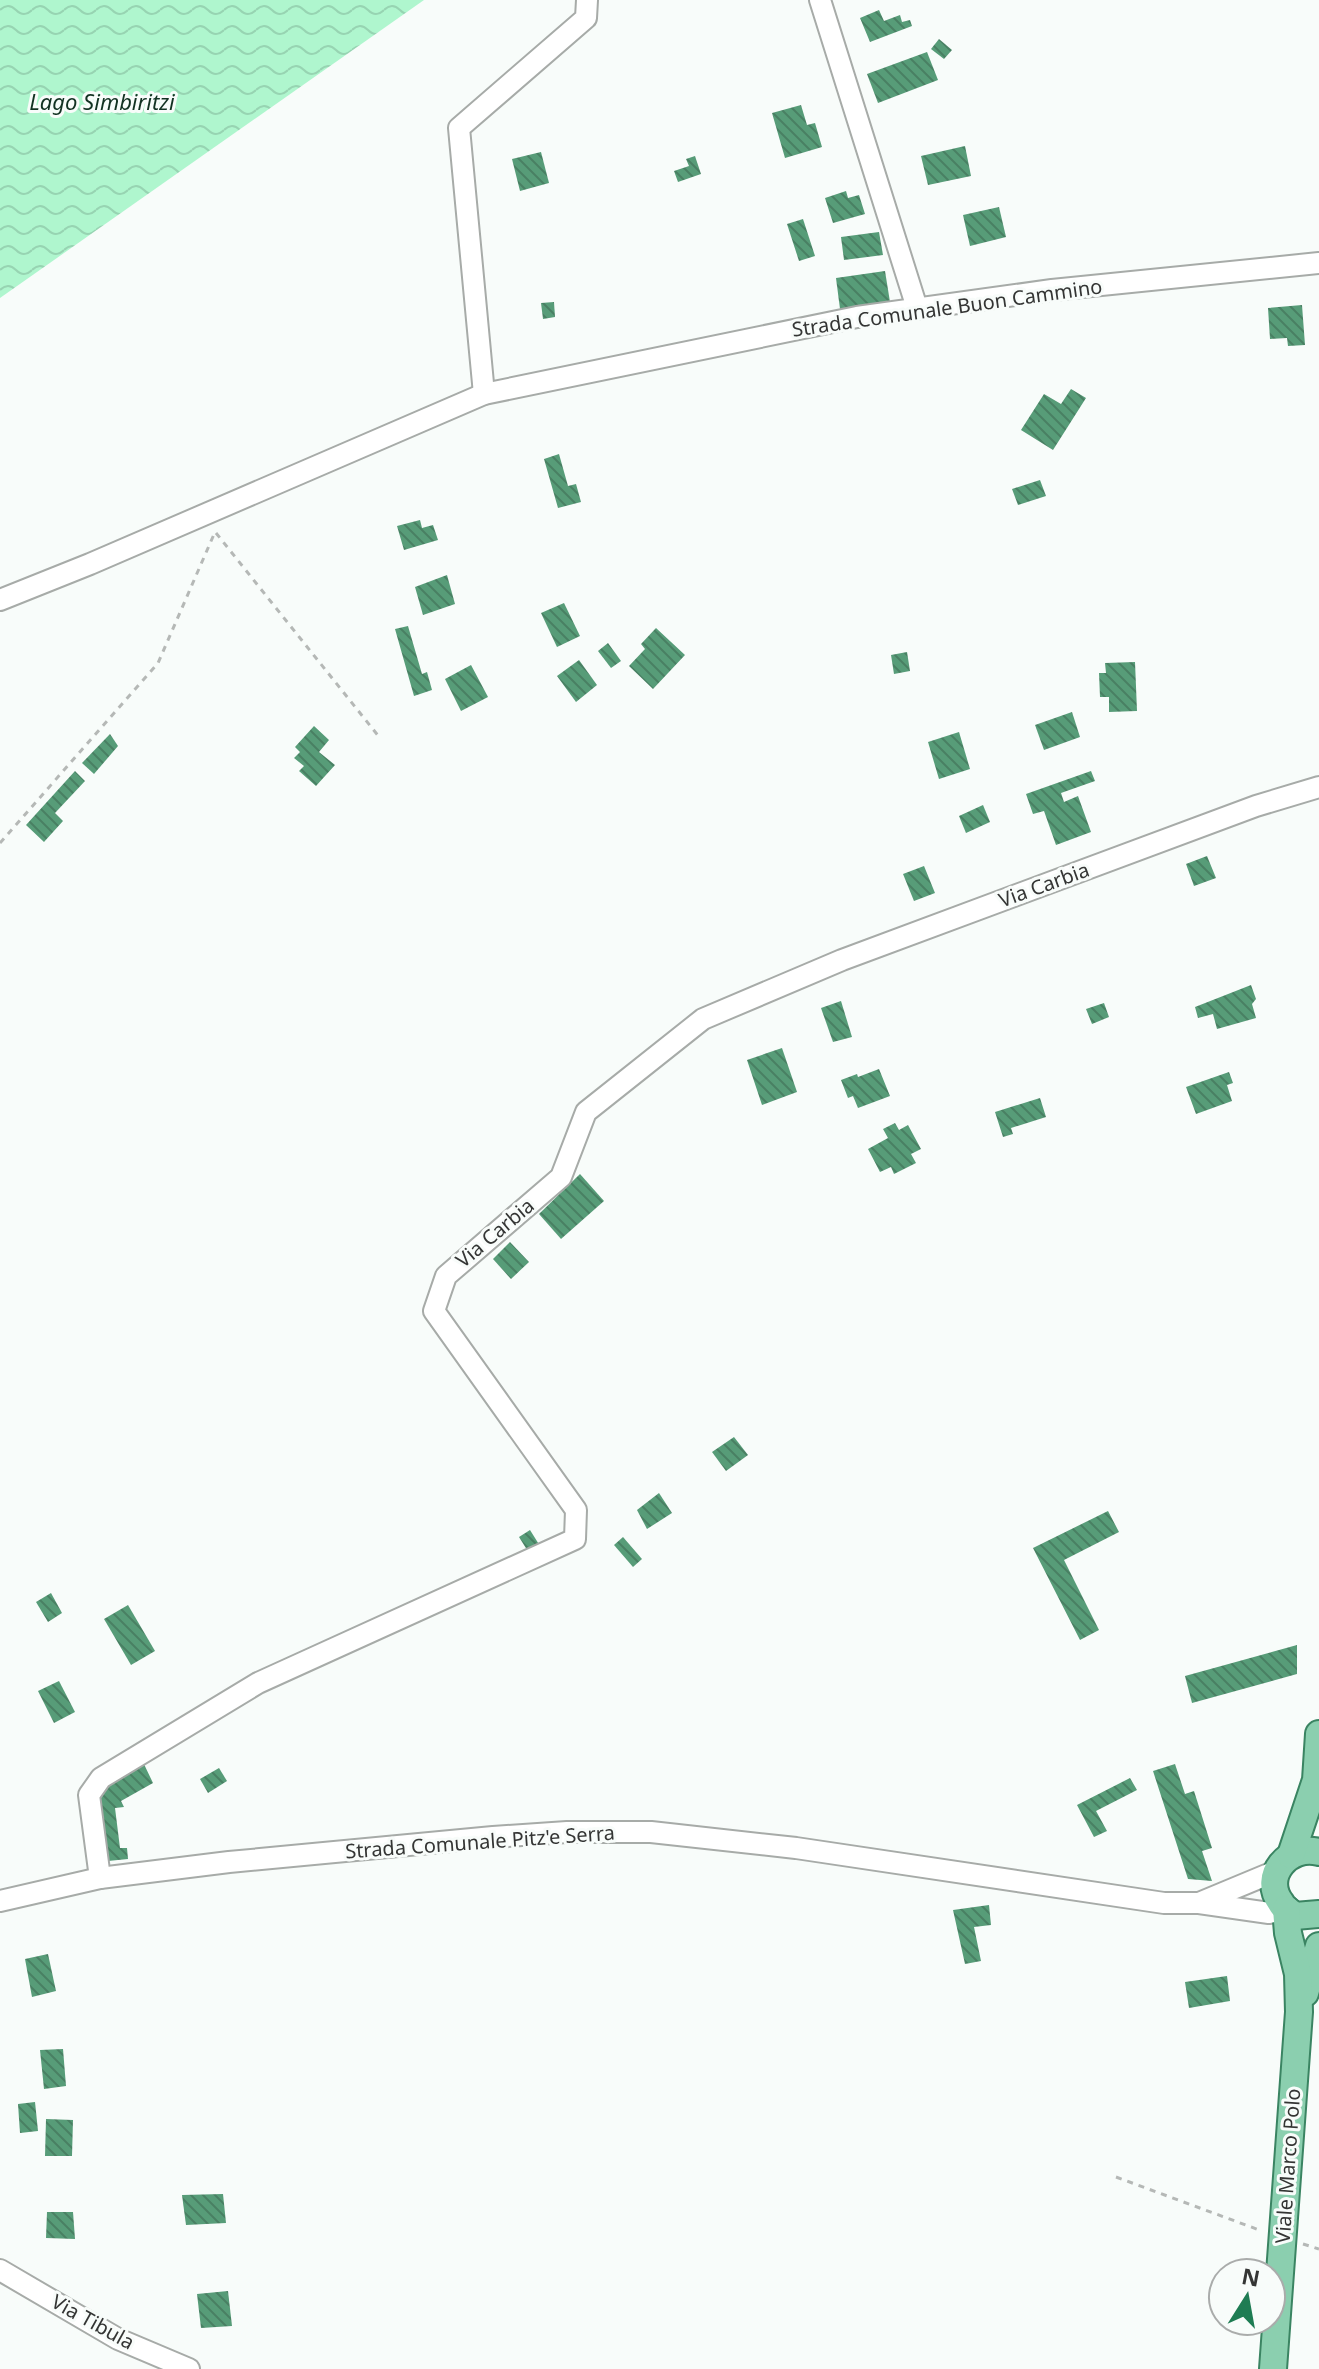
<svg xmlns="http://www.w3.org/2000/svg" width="1319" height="2369" font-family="'Noto Sans',sans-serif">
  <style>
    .water { fill: url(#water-waves) }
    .building { fill: url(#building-back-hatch) }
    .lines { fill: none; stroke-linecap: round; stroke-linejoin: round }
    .minor-casing { stroke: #a7aba8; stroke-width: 24 }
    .major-casing { stroke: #3a8462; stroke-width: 30 }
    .path { stroke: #b5b8b6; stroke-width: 3; stroke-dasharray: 6 6; stroke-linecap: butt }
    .minor { stroke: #fff; stroke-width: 20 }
    .major { stroke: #8bcfaf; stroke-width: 26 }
    .labels { text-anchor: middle; stroke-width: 6; stroke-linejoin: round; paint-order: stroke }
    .street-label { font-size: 20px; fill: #343534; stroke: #f8fcfa }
    .water-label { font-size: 22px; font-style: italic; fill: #123222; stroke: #f8fcfa }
  </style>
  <defs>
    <pattern id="water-waves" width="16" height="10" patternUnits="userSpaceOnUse" patternTransform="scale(2)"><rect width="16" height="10" fill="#aff6ce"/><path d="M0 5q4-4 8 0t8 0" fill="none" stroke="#97d4b2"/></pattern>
    <pattern id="building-back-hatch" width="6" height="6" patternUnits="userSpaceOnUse" patternTransform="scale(2)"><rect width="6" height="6" fill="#579c78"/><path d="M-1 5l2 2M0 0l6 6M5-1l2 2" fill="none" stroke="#498063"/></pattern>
  </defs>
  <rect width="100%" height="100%" fill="#f8fcfa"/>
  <!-- water -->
  <polygon class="water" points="0,0 424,0 0,298"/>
  <!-- building -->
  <g class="building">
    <polygon points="879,10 884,21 900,15 902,22 910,20 912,26 870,42 860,18"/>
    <polygon points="939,39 952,50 944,59 931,49"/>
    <polygon points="927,52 938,80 878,103 867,74"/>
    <polygon points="801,105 807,125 815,123 822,147 785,158 772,113"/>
    <polygon points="965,146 971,176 928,185 921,156"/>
    <polygon points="541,152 549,183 520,191 512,159"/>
    <polygon points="695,156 701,174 678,182 674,171 689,166 686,159"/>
    <polygon points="846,191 848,198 859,195 865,214 833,223 825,198"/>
    <polygon points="999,207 1006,237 970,246 963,215"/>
    <polygon points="803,219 815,256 799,261 787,224"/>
    <polygon points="879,232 883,255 844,260 841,237"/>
    <polygon points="885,271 890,302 840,309 836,278"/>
    <polygon points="554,302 555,317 543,319 541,303"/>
    <polygon points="1302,305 1305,345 1288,346 1287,338 1270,339 1268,308"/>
    <polygon points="1071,389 1086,398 1053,450 1021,430 1044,394 1061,404"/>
    <polygon points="559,454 568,486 576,484 581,502 558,508 544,459"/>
    <polygon points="1040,480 1046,496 1018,505 1012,489"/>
    <polygon points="420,520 422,528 433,525 438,540 404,550 397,526"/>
    <polygon points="447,575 455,604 423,615 415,587"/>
    <polygon points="564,603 580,636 557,647 541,613"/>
    <polygon points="408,626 422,674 427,672 432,690 414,696 395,629"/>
    <polygon points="656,628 685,655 653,689 629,666 645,649 641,644"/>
    <polygon points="608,643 621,661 611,668 598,651"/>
    <polygon points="907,652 910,671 894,674 891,655"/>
    <polygon points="579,660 597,685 576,702 557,676"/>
    <polygon points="1135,662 1137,711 1109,712 1109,697 1100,697 1099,673 1106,673 1105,663"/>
    <polygon points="471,665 488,697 461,711 445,679"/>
    <polygon points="1072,712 1080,737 1044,750 1035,725"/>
    <polygon points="314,726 329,740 319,752 335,765 316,786 299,771 304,766 294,758 300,752 295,747"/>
    <polygon points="959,732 970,769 939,779 928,742"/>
    <polygon points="110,734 118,746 94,774 82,763"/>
    <polygon points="75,771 85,781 55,813 63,821 44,842 26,825"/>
    <polygon points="1091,771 1095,781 1061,793 1064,802 1078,796 1091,832 1056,845 1044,811 1033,814 1026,794"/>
    <polygon points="983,805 990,822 966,833 959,816"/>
    <polygon points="1207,856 1216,878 1194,886 1186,864"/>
    <polygon points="924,866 935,893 914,901 903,874"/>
    <polygon points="1251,985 1256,999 1252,1004 1256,1018 1217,1029 1213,1014 1198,1018 1195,1007"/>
    <polygon points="841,1001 852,1037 833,1042 821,1008"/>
    <polygon points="1104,1003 1109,1017 1092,1024 1086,1009"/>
    <polygon points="782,1048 797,1092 762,1105 747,1060"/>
    <polygon points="879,1069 890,1096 858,1108 853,1096 848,1098 841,1080 857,1074 858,1077"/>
    <polygon points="1229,1072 1233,1083 1227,1085 1232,1101 1196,1114 1186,1087"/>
    <polygon points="1040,1098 1046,1117 1011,1128 1013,1134 1003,1137 995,1112"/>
    <polygon points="895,1123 899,1130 908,1125 921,1149 911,1154 916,1163 894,1174 891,1167 880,1172 868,1149 888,1138 883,1129"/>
    <polygon points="580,1174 604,1201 561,1239 539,1214"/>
    <polygon points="510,1242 529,1262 511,1279 493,1259"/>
    <polygon points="734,1437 748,1455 726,1471 712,1452"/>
    <polygon points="659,1493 672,1513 647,1529 637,1510"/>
    <polygon points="1108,1511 1119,1532 1064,1560 1099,1630 1080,1640 1033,1548"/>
    <polygon points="530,1530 540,1546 529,1553 519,1537"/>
    <polygon points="623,1537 642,1559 633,1567 614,1545"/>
    <polygon points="51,1593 62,1613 48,1622 36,1602"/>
    <polygon points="128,1605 155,1651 131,1665 104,1619"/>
    <polygon points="1297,1645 1297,1674 1192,1703 1185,1676"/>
    <polygon points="59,1681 75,1712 54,1723 38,1691"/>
    <polygon points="142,1760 153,1783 121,1801 124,1807 115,1808 120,1848 127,1848 128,1859 108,1861 96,1799 104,1786"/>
    <polygon points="1175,1764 1185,1794 1194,1791 1212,1848 1202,1851 1212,1881 1188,1879 1153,1771"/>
    <polygon points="219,1768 227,1781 208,1793 200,1779"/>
    <polygon points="1130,1778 1137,1790 1096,1811 1107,1831 1094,1837 1077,1805"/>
    <polygon points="989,1905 991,1925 974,1927 981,1961 965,1964 953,1910"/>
    <polygon points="48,1954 56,1991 32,1997 25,1959"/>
    <polygon points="1227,1976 1230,2001 1189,2008 1185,1982"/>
    <polygon points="63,2049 66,2086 44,2089 40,2050"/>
    <polygon points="35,2102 38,2131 20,2133 18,2104"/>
    <polygon points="46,2119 73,2120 72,2156 45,2156"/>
    <polygon points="223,2194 226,2223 186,2225 182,2195"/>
    <polygon points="47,2212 73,2212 75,2239 46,2238"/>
    <polygon points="228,2291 232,2326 201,2328 197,2294"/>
  </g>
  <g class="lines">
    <!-- minor casing -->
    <g class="minor-casing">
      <g id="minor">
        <polyline points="820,0 917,308"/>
        <polyline points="484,394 459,128 586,18 587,0"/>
        <polyline points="0,600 90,564 484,394 857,317 1052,290 1319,263"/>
        <polyline points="100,1878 89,1795 101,1778 258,1683 575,1539 576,1510 434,1311 446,1276 561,1177 586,1112 703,1019 842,960 1256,806 1319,787"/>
        <polyline points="0,1901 100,1878 229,1862 493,1837 567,1832 651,1832 796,1848 1164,1903 1199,1903 1269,1913 1286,1909"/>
        <polyline points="1199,1903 1276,1871"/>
        <polyline points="0,2270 118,2339 189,2369"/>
      </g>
    </g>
    <!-- major casing -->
    <g class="major-casing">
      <g id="major">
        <path d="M 1319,1852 C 1289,1844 1261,1876 1281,1903 C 1284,1909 1290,1912 1295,1916 L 1319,1914"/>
        <polyline points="1291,1855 1316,1780 1319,1734"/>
        <polyline points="1305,1993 1319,1946"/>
        <polyline points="1273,2369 1299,2012 1298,1974 1288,1933 1286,1909"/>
      </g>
    </g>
    <!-- path -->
    <g class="path">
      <polyline points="216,533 380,738"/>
      <polyline points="0,843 158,663 215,532"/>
      <polyline points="1116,2177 1262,2231"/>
      <polyline points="1303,2244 1319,2249"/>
    </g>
    <!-- minor -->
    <use href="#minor" class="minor"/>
    <!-- major -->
    <use href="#major" class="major"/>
  </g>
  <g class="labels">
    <!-- street labels -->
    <g class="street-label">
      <text transform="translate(947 308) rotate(-8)" y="7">Strada Comunale Buon Cammino</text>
      <text transform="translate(1044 885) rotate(-20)" y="7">Via Carbia</text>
      <text transform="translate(495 1233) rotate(-40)" y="7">Via Carbia</text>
      <text transform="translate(480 1842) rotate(-4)" y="7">Strada Comunale Pitz'e Serra</text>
      <text transform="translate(1288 2166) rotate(-86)" y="7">Viale Marco Polo</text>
      <text transform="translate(93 2322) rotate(29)" y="7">Via Tibula</text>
    </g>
    <!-- water labels -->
    <g class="water-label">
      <text x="102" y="110">Lago Simbiritzi</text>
    </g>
  </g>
  <!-- north arrow -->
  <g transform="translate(1247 2297) rotate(11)"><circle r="38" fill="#f8fcfa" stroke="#aaacab" stroke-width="2"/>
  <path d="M0-6L14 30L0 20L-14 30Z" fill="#1e7c53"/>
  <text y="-12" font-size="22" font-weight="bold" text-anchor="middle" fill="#343534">N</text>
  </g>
</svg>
